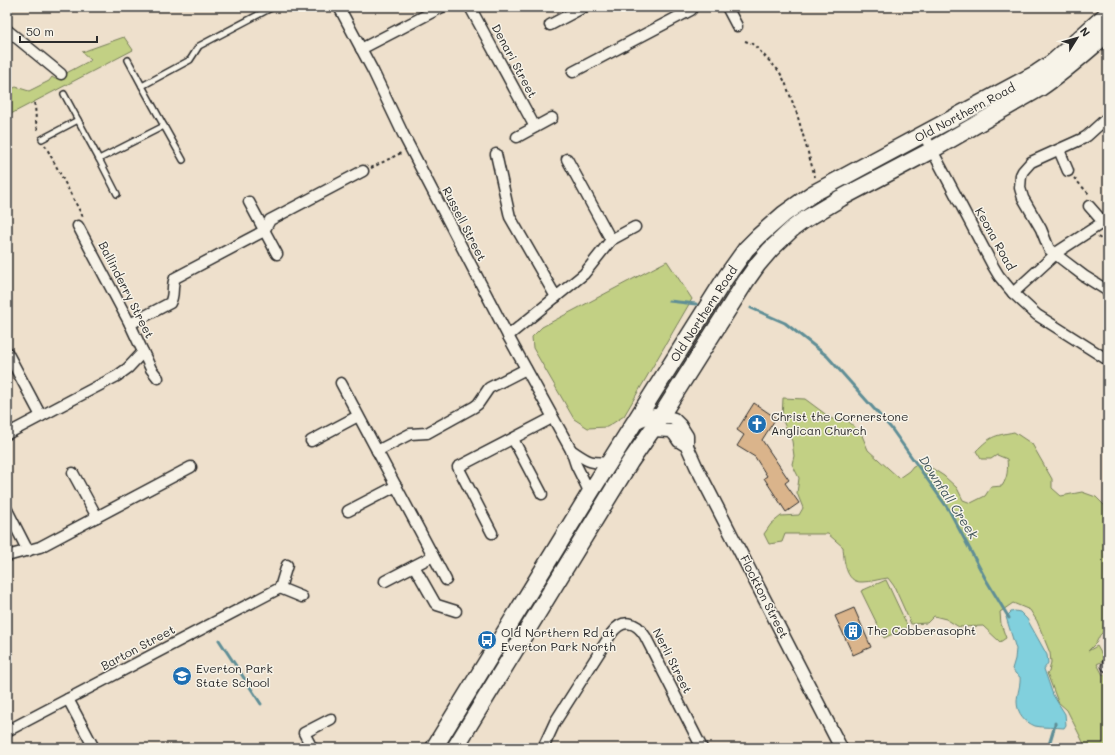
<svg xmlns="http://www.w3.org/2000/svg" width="1115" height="755" font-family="Mali,sans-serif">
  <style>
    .green { fill: #c2d084; stroke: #767e58 }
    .water { fill: #81d0dd; stroke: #5f8e96 }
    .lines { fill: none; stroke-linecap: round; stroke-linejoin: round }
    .stream { stroke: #5f8e96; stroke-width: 3 }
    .building { fill: #dab48b; stroke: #2b2b2b }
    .service-casing { stroke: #2b2b2b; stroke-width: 8 }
    .minor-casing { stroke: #2b2b2b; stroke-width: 13 }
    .tertiary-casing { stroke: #2b2b2b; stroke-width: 15 }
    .trunk-casing { stroke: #2b2b2b; stroke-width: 19 }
    .path { stroke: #2b2b2b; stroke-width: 2; stroke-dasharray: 3 3; stroke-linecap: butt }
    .service { stroke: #f7f3e8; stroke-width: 5 }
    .minor { stroke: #f7f3e8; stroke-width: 10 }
    .tertiary { stroke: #f7f3e8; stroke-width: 12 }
    .trunk { stroke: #f7f3e8; stroke-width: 16 }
    .labels { text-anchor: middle; stroke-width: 3; stroke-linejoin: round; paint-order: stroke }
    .street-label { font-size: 12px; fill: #2b2b2b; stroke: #f7f3e8 }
    .poi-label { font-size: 12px; fill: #2b2b2b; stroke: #f7f3e8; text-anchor: start }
    .water-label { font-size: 13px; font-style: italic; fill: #405458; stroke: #f7f3e8 }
  </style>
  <rect width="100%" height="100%" fill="#eee0cc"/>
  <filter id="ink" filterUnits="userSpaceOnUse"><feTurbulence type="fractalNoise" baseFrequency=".025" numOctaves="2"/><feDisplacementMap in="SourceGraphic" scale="8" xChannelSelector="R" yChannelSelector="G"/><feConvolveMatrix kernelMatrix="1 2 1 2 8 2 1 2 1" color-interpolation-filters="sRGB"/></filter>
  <g filter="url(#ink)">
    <!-- green -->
    <g class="green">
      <polygon points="124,37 133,50 7,116 7,91 16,87 29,91 49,81 52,77 55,79 91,60 82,52"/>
      <polygon points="667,261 692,299 624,416 607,427 588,428 574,419 533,348 532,337 542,327"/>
      <path d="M 783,398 L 805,399 L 832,419 L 846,419 L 861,433 L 868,450 L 899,478 L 909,471 L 913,466 L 924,463 L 944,476 L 957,488 L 963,500 L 971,503 L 985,496 L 991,487 L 1002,486 C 1008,477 1008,469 1007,459 L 997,455 L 991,459 L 981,459 L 976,451 C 991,436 993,436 1014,432 L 1032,444 L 1052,479 L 1052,488 L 1061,496 L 1082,492 L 1096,497 L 1108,509 L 1108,627 L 1100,635 L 1096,643 L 1088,651 L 1097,646 L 1105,660 L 1097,664 L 1103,675 L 1108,673 L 1108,747 L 1086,748 L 1067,710 L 1058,702 L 1047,673 L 1049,672 L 1051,662 L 1050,653 L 1037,621 L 1030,610 L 1013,603 L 1000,612 L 1001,624 L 1006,638 L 1000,642 L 983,626 L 959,627 L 946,619 L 934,616 L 927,623 L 911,624 L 894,586 L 888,578 C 879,579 871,582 862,582 C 845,583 844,559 843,547 L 828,534 L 785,534 L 782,542 L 769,544 L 764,534 L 771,524 L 781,516 L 799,515 L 803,508 L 797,493 L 799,478 L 792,464 L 794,456 L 792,441 L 782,419 Z"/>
      <polygon points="886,580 908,627 884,638 861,591"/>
    </g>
    <!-- water -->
    <path class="water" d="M 1015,611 L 1020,612 L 1027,619 L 1047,655 L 1048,663 L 1044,669 L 1053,695 L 1065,714 L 1066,725 L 1064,728 C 1056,727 1043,728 1035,726 C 1025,722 1017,713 1017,702 C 1017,693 1021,685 1020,677 L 1016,674 L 1012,669 L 1015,659 L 1016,649 L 1006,617 L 1011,612 Z"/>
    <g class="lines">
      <!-- stream -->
      <g class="stream">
        <polyline points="669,301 696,304"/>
        <polyline points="751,308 785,323 827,356 891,428 949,510 985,578 1009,618"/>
        <polyline points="219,640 261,704"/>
        <polyline points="1048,748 1055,725 1055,723"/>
      </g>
    </g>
    <!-- building -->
    <g class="building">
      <polygon points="754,403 776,418 762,440 789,480 785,483 799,503 786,512 764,478 767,476 755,457 737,446 744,435 737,430"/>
      <polygon points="854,608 871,647 853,655 835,616"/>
    </g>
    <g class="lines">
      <!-- service casing -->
      <g class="service-casing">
        <g id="service">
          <polyline points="128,60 142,86"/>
          <polyline points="64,94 78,120"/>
          <polyline points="164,126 183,160"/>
          <polyline points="42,139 78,120 99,159 164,126 142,86 190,60 199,46 273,7"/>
          <polyline points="99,159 117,194"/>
        </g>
      </g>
      <!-- minor casing -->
      <g class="minor-casing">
        <g id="minor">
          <polyline points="339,7 373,71 403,134 508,336 571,450 576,465 590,493"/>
          <polyline points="470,7 535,127"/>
          <polyline points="727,7 737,26"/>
          <polyline points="550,25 584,7"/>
          <polyline points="7,30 61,74"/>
          <polyline points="361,49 442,7"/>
          <polyline points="573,72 691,10 693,7"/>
          <polyline points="1108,117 1087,136 1082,139 1031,162 1023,171 1021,175 1020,188 1023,198 1041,229 1049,249 1063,260 1084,276 1108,291"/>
          <polyline points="924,135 993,266 999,276 1013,293 1037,315 1108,360"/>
          <polyline points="517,137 552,118"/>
          <polyline points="1059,150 1068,171"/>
          <polyline points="496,154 510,217 556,297"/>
          <polyline points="567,159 611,240"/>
          <polyline points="249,202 277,254"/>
          <polyline points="1089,206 1103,222"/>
          <polyline points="78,226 130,324 151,369 158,378"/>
          <polyline points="1013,293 1059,251 1108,219"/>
          <path d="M 130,324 L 170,303 C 175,294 171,287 175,278 L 264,231 L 270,220 L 363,171"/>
          <polyline points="508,336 584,274 611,240 635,227"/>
          <polyline points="7,352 41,416"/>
          <polyline points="341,383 446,580"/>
          <polyline points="7,434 117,376 128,368 143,352"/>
          <polyline points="513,439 542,494"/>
          <polyline points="311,441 358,416"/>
          <path d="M 571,450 C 588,461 589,464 610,462"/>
          <polyline points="377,451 410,434 427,433 474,407 478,404 489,388 526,369"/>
          <polyline points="73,473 97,517"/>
          <polyline points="7,510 28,551"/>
          <polyline points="348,511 396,486"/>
          <polyline points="492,533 458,467 552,418"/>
          <polyline points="7,556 40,547 191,467"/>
          <polyline points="287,565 280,588 302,597"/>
          <polyline points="414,566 435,603 437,605 456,611"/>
          <polyline points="385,581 433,556"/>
          <polyline points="1107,666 1108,665"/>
          <polyline points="68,699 94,748"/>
          <polyline points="7,731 280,588"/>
          <polyline points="312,748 304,733 331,719"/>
          <path d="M 543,748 L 555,722 L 611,634 C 622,618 636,621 645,636 L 702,748"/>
        </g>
      </g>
      <!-- tertiary casing -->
      <g class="tertiary-casing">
        <g id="tertiary">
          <polyline points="634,423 654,415 661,415 674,419 680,425 687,436 687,446 696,466 841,748"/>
          <polyline points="652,430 671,431 675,435 679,441 687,446"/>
        </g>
      </g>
      <!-- trunk casing -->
      <g class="trunk-casing">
        <g id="trunk">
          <polyline points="434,748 590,493 726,277 746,249 759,236 784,214 812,194 1037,73 1052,63 1108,13"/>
          <path d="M 455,748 L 630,462 L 652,430 L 746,281 L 758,264 L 770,250 L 792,229 L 804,220 L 841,198 L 932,150 L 1040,88 C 1064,72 1086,52 1108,33"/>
        </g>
      </g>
      <!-- path -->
      <g class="path">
        <polyline points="745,41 751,43 756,47 779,71 785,82 797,114 815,177"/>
        <path d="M 34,103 C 37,112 34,122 39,132"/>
        <polyline points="45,145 83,217"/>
        <polyline points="371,168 401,153"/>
        <polyline points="1074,178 1089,194 1089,196"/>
        <polyline points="1098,237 1108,244"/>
      </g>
      <!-- service -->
      <use href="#service" class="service"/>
      <!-- minor -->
      <use href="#minor" class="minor"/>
      <!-- tertiary -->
      <use href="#tertiary" class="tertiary"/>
      <!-- trunk -->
      <use href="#trunk" class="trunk"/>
    </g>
  </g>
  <!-- icons -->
  <defs>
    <g id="church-disc" transform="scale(1)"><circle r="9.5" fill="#1f6fb2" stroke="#f7f3e8"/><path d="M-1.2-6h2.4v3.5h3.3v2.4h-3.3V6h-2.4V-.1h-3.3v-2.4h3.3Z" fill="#fff"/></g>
    <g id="building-disc" transform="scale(1)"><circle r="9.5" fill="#1f6fb2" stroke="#f7f3e8"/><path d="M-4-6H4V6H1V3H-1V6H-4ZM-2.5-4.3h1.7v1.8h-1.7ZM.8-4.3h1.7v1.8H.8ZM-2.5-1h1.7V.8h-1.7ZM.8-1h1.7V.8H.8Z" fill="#fff"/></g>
    <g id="bus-disc" transform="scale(1)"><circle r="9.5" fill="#1f6fb2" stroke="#f7f3e8"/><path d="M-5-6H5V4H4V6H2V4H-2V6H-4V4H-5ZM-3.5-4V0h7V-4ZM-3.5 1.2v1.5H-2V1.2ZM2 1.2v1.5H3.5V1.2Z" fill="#fff"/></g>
    <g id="school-disc" transform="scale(1)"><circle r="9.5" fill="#1f6fb2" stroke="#f7f3e8"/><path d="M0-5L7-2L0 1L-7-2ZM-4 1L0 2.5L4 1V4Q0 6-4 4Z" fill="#fff"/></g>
  </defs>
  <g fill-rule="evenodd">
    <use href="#church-disc" x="757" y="424"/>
    <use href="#building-disc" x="853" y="631"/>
    <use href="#bus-disc" x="487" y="640"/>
    <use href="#school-disc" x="182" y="676"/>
  </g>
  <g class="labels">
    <!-- street labels -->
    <g class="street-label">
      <text transform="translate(514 61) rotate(62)" y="4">Denari Street</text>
      <text transform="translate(965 113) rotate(-28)" y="4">Old Northern Road</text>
      <text transform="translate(464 224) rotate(63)" y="4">Russell Street</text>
      <text transform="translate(995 239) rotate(61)" y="4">Keona Road</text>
      <text transform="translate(126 290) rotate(63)" y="4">Ballinderry Street</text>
      <text transform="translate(704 314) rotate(-57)" y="4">Old Northern Road</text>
      <text transform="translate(764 597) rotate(63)" y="4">Flockton Street</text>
      <text transform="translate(138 648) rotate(-28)" y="4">Barton Street</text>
      <text transform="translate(672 661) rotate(63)" y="4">Nerli Street</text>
    </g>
    <!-- poi labels -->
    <g class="poi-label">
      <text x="771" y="421">Christ the Cornerstone<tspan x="771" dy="14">Anglican Church</tspan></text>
      <text x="867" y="635">The Cobberasopht</text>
      <text x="501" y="637">Old Northern Rd at<tspan x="501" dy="14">Everton Park North</tspan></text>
      <text x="196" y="673">Everton Park<tspan x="196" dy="14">State School</tspan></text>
    </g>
    <!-- water labels -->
    <g class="water-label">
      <text transform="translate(949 497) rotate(57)" y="5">Downfall Creek</text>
    </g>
  </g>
  <!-- margin -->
  <rect width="1115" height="755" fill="none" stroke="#f7f3e8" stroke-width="24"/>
  <rect x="12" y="12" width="1091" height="731" fill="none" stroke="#2b2b2b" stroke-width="1.5" filter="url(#ink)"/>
  <!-- north arrow -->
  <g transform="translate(1077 38) rotate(53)" stroke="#f7f3e8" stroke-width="3" paint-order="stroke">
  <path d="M0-3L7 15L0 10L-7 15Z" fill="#2b2b2b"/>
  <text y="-6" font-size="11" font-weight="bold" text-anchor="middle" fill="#2b2b2b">N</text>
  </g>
  <!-- scale -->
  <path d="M20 36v6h77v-6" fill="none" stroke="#2b2b2b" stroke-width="2"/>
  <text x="26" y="36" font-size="12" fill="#2b2b2b" stroke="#f7f3e8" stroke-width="3" paint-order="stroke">50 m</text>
</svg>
